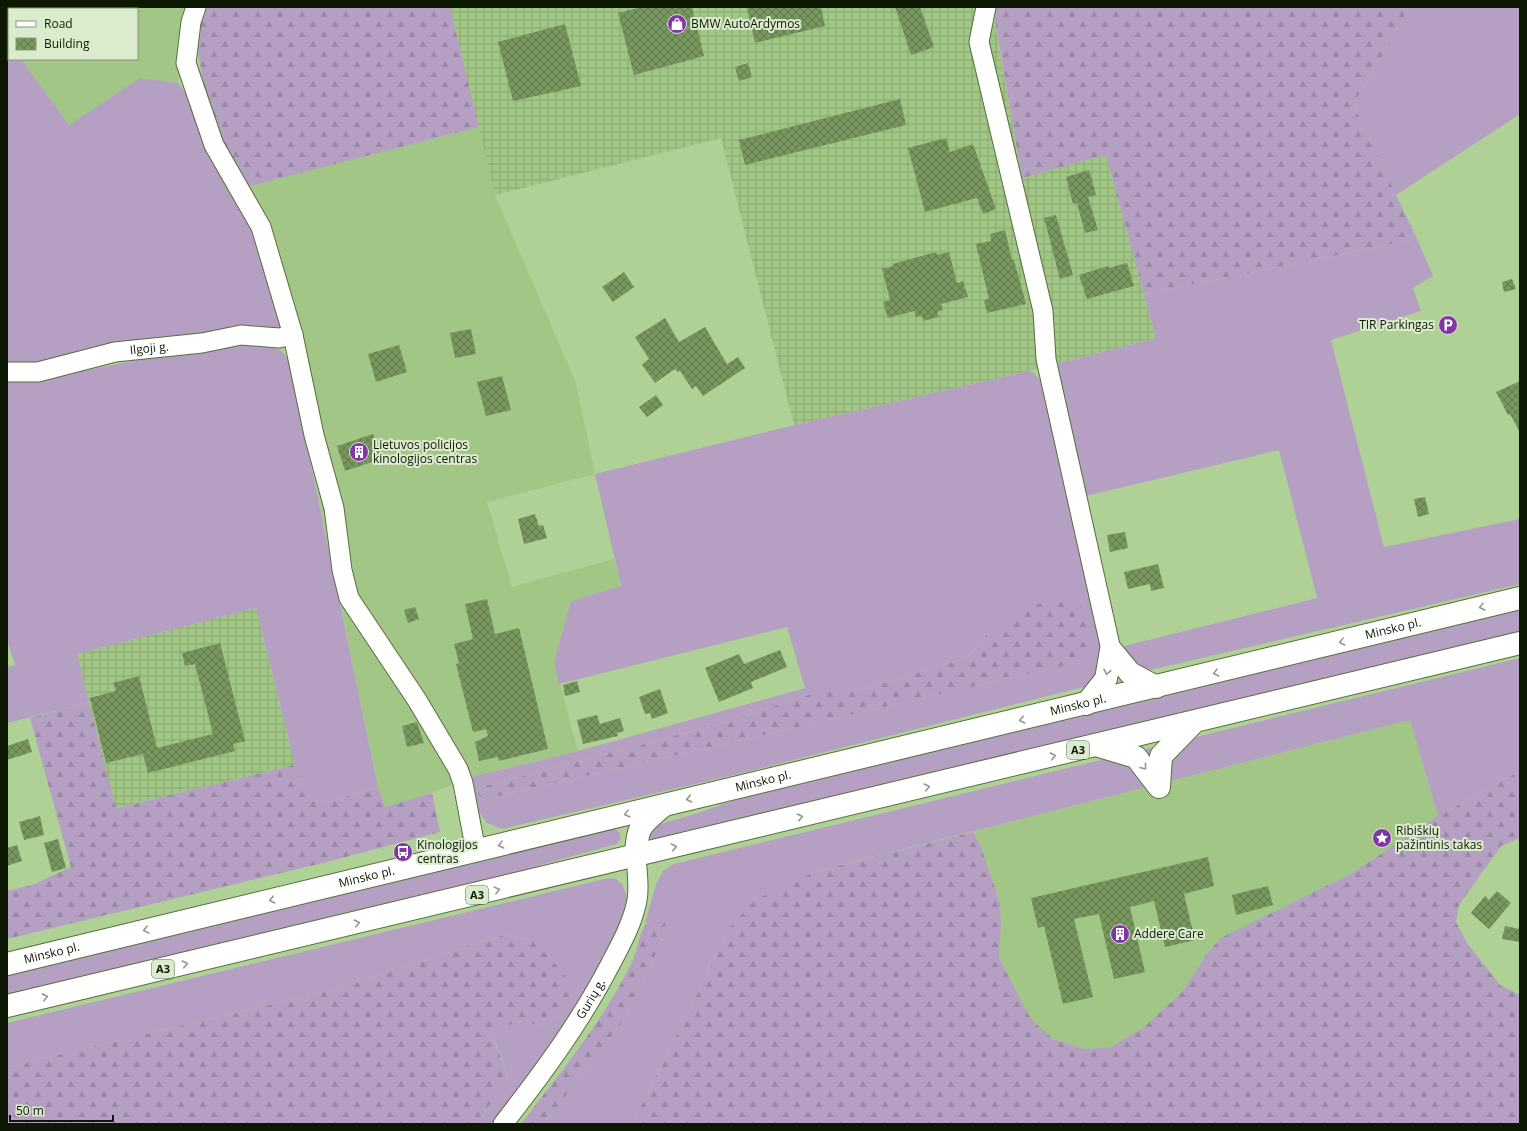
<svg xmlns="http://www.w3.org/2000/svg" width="1527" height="1131" font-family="'Open Sans',sans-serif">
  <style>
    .built { fill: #a2c685 }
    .industrial { fill: url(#industrial-grid) }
    .grass { fill: #b5a0c3; fill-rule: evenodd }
    .forest { fill: url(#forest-firs) }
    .building { fill: url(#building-cross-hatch) }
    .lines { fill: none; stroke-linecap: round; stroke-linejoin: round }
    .minor-casing { stroke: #53703a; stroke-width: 21 }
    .highway-casing { stroke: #53703a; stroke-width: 24 }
    .minor { stroke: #fff; stroke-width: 19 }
    .highway { stroke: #fff; stroke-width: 22 }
    .oneway { stroke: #92978e }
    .labels { text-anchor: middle; stroke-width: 4; stroke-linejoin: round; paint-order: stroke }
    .shield { fill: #dbecce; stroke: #4b5840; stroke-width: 1 }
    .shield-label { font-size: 11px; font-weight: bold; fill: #0d1803 }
    .poi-label { font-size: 12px; fill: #0d1803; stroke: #dbecce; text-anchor: start }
    .street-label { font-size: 12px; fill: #0d1803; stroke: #dbecce }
  </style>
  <defs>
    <pattern id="industrial-grid" width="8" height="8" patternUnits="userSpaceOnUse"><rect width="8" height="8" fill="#a2c685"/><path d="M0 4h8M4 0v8" fill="none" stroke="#8aa971"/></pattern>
    <pattern id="forest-firs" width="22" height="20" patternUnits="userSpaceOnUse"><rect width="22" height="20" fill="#b5a0c3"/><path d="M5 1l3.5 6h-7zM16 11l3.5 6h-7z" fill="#9a89a6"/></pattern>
    <pattern id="building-cross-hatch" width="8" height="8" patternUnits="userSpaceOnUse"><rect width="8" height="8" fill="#78975f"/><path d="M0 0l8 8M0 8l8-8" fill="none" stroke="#617a4c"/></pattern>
  </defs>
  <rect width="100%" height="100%" fill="#b0d196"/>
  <!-- built -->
  <g class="built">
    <polygon points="7,7 187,7 180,52 178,83 140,78 69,125 21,59 137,59 137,9 9,9 9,42 7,39"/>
    <polygon points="479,127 495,195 576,383 595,474 487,502 512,587 614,559 621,587 572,601 554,662 578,751 471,777 432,793 384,807 378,787 284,327 229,191"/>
    <polygon points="1410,720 1438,816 1354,872 1221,938 1208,952 1181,993 1144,1027 1111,1047 1085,1049 1053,1039 1031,1019 999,958 1001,927 1000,902 981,847 973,832"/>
  </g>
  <!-- industrial -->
  <g class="industrial">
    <polygon points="450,7 992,7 1022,178 1106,155 1156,338 1029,371 794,425 721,138 495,195"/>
    <polygon points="256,608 295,765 115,808 77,654"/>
  </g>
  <!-- grass -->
  <g class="grass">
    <polygon points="1409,7 1520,7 1520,114 1396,195 1353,104 1388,47"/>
    <polygon points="7,39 9,42 9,59 21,59 69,125 140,78 178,83 184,91 229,191 252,227 284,327 235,330 44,364 7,368"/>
    <polygon points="1417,239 1433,276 1413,288 1421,311 1331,340 1384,547 1520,519 1520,584 1146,671 1127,665 1124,646 1317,598 1279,450 1086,496 1056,364 1156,338 1144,294"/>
    <polygon points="262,343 282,351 290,363 378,787 327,802 314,800 305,789 295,765 256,608 77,654 89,703 7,723 7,667 15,665 7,640 7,377 77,372 205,347"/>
    <path d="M 1029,371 L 1034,373 L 1040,380 L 1107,659 L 1088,686 L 734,775 L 502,829 L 487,823 L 478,811 L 471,777 L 578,751 L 805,688 L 787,627 L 559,684 L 554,662 L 571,601 L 621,586 L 595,474 L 794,425 ZM 988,633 L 1080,662 L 481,800 L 478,793 L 481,787 L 720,724 L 817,692 L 854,692 L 932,668 L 968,657 Z"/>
    <polygon points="1520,607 1520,633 653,840 648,836 650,827 695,814 752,794"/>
    <polygon points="1520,658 1520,771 1438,816 1410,720 814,872 792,883 731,926 632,1124 544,1124 621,1024 659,948 666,924 651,919 645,923 656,884 663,871 674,864"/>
    <path d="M 613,828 C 621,832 623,837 617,844 L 540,865 L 509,878 L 7,997 L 7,973 Z"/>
    <path d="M 615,878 L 622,884 L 627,897 L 624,916 L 614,939 L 550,1049 L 491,1124 L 476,1124 L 508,1080 C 506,1063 497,1050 493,1035 L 517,1021 L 547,1027 L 565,975 L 535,941 L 504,935 L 336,989 L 7,1067 L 7,1023 L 604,879 Z"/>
  </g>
  <!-- forest -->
  <g class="forest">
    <polygon points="202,7 450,7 479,127 246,187 219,133 204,88 196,40"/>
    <polygon points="995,7 1409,7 1388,47 1353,104 1417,239 1144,294 1106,155 1022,178 993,9"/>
    <polygon points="1071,598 1085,610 1088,654 1080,662 481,800 478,793 481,787 720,724 817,692 854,692 932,668 968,657 988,633 1030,605"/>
    <polygon points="89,703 116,808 295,765 305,789 314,800 327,802 378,787 385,807 432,793 440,832 323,863 7,939 7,891 32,885 71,867 30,718"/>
    <polygon points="1520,771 1520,838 1501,846 1459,905 1456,922 1467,943 1500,985 1520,995 1520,1124 632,1124 731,926 755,900 814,872 973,832 981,847 1000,902 1001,927 999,958 1031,1019 1053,1039 1085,1049 1111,1047 1144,1027 1181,993 1208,952 1221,938 1354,872 1438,816"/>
    <path d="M 651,919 L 663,921 L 666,924 L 659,948 L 621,1024 L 544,1124 L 521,1124 C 561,1072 604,1020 633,960 C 639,947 639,928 651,919 Z"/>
    <path d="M 504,935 L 535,941 L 565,975 L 571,992 L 553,1025 L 547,1027 L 517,1021 L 493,1035 C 496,1051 506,1063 508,1080 L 476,1124 L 7,1124 L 7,1067 L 336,989 Z"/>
  </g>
  <!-- building -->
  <g class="building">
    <polygon points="642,7 692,7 704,56 634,75 618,13"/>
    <polygon points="747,7 821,7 825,26 755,43"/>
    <polygon points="895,7 920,7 934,47 911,55"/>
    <polygon points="565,24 581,86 513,101 498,42"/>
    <polygon points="748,63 752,77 739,81 735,67"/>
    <polygon points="900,99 906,125 745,165 739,140"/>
    <polygon points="946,138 950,152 973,144 996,209 983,214 977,198 925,212 908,148"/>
    <polygon points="1089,170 1096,195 1088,197 1098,230 1085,233 1077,203 1073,204 1066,177"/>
    <polygon points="1056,215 1073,275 1060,279 1044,218"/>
    <polygon points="1005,230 1012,260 1014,260 1026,304 987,313 984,300 989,299 976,244 991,241 990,234"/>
    <polygon points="936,252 937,255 949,252 957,283 963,281 968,297 941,304 943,310 937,312 939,317 923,321 922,316 916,317 914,311 888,318 883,302 890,300 882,269 894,266 893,264"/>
    <polygon points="1127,263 1134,286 1087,299 1079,275 1108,266 1109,268"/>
    <polygon points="624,272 634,287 613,302 602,287"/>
    <polygon points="1512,279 1516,289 1504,292 1502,282"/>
    <polygon points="665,318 679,342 705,327 727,364 738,357 745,368 703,396 696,386 692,389 680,371 678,372 675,369 655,383 642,365 649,359 635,337"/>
    <polygon points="471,329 476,354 455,358 450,333"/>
    <polygon points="399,345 407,372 376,382 368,354"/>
    <polygon points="502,376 511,410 486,416 477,382"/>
    <polygon points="1520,381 1520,433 1510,414 1508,415 1496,392"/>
    <polygon points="656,395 663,405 647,417 639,407"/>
    <polygon points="373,434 381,459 345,471 337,446"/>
    <polygon points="1425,497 1429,514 1418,517 1414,499"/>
    <polygon points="535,514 539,526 543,525 547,538 524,544 518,519"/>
    <polygon points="1125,532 1128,548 1110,552 1107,535"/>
    <polygon points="1158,564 1164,588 1151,591 1150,584 1128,589 1124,572"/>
    <polygon points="487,599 495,634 519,628 548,749 499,761 498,757 479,761 475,742 488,736 486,729 473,732 456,664 459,663 454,644 473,639 465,604"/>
    <polygon points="415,607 419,619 408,623 404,610"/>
    <polygon points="220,643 245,741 233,744 235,751 148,773 143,754 106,763 90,698 116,691 113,683 139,676 157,748 213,734 195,664 185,666 182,653"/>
    <polygon points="780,650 787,667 751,682 753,688 719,702 705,668 739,654 744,664"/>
    <polygon points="577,681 580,692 565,696 563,685"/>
    <polygon points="660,689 668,713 652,719 650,713 645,714 639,697"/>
    <polygon points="597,715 600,724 620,718 624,731 617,733 618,736 583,744 577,720"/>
    <polygon points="417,722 424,743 407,747 402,726"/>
    <polygon points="28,739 32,752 7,760 7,746"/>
    <polygon points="40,816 44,835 24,840 19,822"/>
    <polygon points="58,839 66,868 52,872 44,843"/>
    <polygon points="17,845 22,861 7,866 7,848"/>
    <polygon points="1208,857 1214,886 1184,894 1195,940 1165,947 1154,901 1130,907 1145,972 1114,979 1099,914 1074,919 1093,997 1063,1004 1044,926 1038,928 1031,898"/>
    <polygon points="1268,886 1273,905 1236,915 1232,895"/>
    <polygon points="1497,891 1511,903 1489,929 1471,913 1485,896 1489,900"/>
    <polygon points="1505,926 1520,929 1520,942 1502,939"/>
  </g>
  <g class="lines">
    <!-- minor casing -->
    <g class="minor-casing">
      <g id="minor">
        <polyline points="196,7 191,22 186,63 214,145 261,227 293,335 314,435 334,508 342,570 349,598 417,700 458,769 463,783 476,852"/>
        <polyline points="986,7 979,42 1043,311 1046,359 1111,650"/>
        <path id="s1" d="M 7,372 L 38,372 L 115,352 L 202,343 L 241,335 L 279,338 L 293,335"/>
        <path id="s2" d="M 503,1124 C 543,1073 581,1021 611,963 C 621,944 631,926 636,905 C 640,890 637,872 636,856"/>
      </g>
    </g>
    <!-- highway casing -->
    <g class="highway-casing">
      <g id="highway">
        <polyline points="1086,704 1106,679 1111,650 1130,673 1156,687"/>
        <polyline points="1099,746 1136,757 1159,787 1161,756 1194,722"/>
        <path d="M 636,856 C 637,826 640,826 663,806"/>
        <path id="s3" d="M 7,964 L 1520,598"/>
        <polyline points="7,1006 1520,643"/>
      </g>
    </g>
    <!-- minor -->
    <use href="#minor" class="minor"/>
    <!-- highway -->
    <use href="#highway" class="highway"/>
  </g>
  <!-- one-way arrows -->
  <defs><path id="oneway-chevron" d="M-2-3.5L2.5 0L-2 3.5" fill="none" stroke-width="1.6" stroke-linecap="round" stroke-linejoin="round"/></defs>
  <g class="oneway">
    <use href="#oneway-chevron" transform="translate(1482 607) rotate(166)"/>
    <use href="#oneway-chevron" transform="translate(1342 642) rotate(166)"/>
    <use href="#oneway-chevron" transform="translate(1107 672) rotate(101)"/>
    <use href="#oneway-chevron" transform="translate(1216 673) rotate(166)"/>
    <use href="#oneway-chevron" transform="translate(1022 720) rotate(167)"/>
    <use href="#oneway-chevron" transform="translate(1053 756) rotate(-13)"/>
    <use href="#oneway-chevron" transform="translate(1144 767) rotate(52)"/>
    <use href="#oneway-chevron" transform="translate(927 787) rotate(-13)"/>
    <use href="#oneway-chevron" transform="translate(689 799) rotate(167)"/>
    <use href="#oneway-chevron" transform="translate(627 814) rotate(166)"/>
    <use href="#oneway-chevron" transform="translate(800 817) rotate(-13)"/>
    <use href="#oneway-chevron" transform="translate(501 845) rotate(166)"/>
    <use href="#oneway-chevron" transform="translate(674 847) rotate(-13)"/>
    <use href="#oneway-chevron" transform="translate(497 890) rotate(-14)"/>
    <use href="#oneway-chevron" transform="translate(272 900) rotate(167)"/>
    <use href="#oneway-chevron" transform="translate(357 923) rotate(-13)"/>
    <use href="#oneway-chevron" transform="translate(146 930) rotate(167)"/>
    <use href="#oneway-chevron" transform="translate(185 964) rotate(-13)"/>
    <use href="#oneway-chevron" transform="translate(45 997) rotate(-13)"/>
  </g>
  <!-- icons -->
  <defs>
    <g id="shop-disc" transform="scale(1)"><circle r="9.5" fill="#8136a8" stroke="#dbecce"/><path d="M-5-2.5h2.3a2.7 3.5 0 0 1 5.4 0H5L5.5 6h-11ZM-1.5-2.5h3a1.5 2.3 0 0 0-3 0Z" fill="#fff"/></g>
    <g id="parking-disc" transform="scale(1)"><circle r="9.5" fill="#8136a8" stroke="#dbecce"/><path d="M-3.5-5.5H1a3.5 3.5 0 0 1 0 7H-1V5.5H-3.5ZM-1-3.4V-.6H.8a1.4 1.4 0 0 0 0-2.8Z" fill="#fff"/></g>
    <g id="building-disc" transform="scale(1)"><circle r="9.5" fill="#8136a8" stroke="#dbecce"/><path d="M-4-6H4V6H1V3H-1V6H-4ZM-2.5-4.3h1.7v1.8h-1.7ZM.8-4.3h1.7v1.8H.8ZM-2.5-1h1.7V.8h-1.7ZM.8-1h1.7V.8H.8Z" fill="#fff"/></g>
    <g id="sight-disc" transform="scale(1)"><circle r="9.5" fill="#8136a8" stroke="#dbecce"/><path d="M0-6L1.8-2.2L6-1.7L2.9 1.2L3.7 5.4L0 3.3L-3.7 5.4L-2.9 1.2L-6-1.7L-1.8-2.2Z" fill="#fff"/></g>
    <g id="bus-disc" transform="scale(1)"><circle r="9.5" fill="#8136a8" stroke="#dbecce"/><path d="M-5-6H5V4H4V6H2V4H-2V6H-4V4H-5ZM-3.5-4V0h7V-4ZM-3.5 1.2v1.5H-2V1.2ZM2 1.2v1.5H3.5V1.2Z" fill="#fff"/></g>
  </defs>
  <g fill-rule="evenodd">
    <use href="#shop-disc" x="677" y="24"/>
    <use href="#parking-disc" x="1448" y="325"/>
    <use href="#building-disc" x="359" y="452"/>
    <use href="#sight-disc" x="1382" y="838"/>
    <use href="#bus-disc" x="403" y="852"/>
    <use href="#building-disc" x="1120" y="934"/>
  </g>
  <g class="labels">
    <!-- shield labels -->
    <g class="shield">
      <rect x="1067" y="741" width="22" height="18" rx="3"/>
      <rect x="466" y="886" width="22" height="18" rx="3"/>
      <rect x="152" y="960" width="22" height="18" rx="3"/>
    </g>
    <g class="shield-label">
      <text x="1078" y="754">A3</text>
      <text x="477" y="899">A3</text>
      <text x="163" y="973">A3</text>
    </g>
    <!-- poi labels -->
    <g class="poi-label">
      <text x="691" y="28">BMW AutoArdymos</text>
      <text x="1434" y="329" text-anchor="end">TIR Parkingas</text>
      <text x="373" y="449">Lietuvos policijos<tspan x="373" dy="14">kinologijos centras</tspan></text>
      <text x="1396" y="835">Ribiškių<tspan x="1396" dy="14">pažintinis takas</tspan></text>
      <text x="417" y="849">Kinologijos<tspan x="417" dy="14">centras</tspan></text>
      <text x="1134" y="938">Addere Care</text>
    </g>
    <!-- street labels -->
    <g class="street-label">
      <text dy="4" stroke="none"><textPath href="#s1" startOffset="145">Ilgoji g.</textPath></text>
      <text dy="4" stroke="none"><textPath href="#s3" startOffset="1426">Minsko pl.</textPath></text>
      <text dy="4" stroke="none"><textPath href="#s3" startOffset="1102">Minsko pl.</textPath></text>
      <text dy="4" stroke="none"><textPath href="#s3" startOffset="778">Minsko pl.</textPath></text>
      <text dy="4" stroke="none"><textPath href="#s3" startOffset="370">Minsko pl.</textPath></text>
      <text dy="4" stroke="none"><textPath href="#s3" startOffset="46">Minsko pl.</textPath></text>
      <text dy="4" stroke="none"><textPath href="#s2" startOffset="153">Gurių g.</textPath></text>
    </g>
  </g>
  <!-- border -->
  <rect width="1527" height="1131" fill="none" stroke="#0d1803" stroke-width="16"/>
  <!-- legend -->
  <rect x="8" y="8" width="130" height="52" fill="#dbecce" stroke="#89977d"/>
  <rect x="16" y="21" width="20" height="6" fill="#ffffff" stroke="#89977d"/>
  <text x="44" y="28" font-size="12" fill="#0d1803">Road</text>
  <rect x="16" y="38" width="20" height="12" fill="url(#building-cross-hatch)" stroke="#89977d"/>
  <text x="44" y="48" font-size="12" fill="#0d1803">Building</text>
  <!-- scale -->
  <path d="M10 1115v6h103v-6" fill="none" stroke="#0d1803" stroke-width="2"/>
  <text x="16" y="1115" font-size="12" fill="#0d1803" stroke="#dbecce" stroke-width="3" paint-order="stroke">50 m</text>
</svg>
